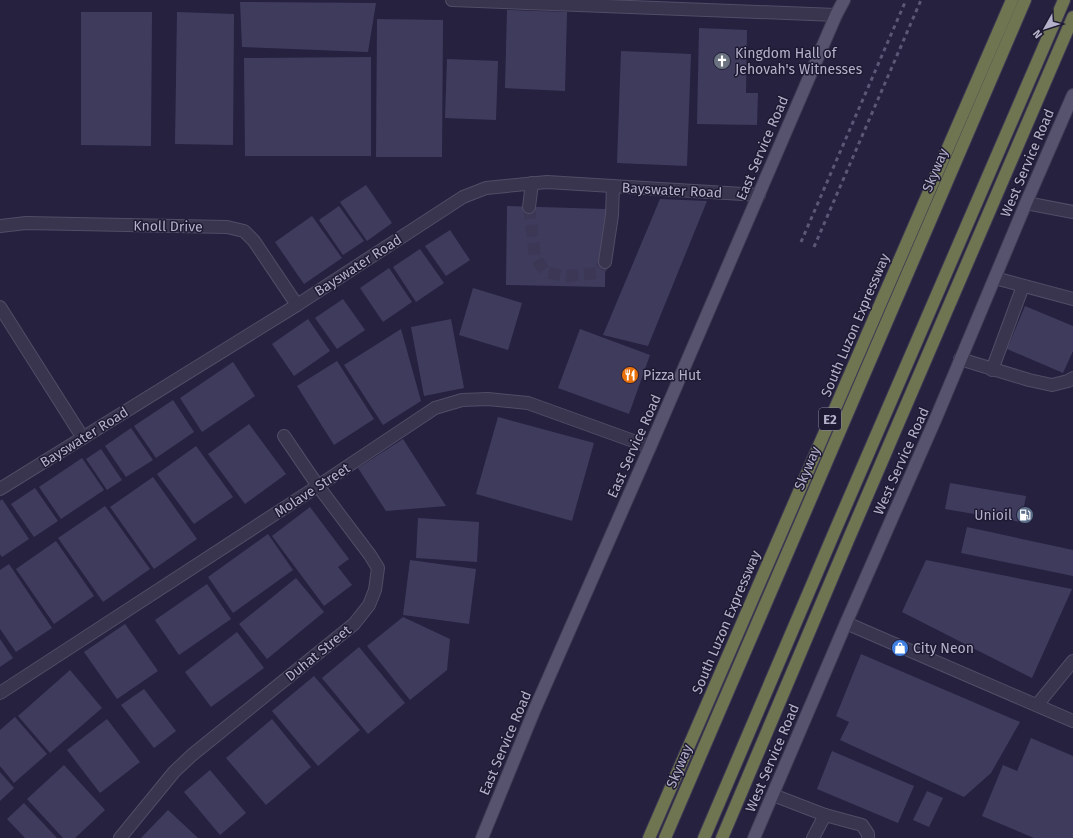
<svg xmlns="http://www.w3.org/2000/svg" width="1073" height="838" font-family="'Fira Sans',sans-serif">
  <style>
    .building { fill: #3f3b5d }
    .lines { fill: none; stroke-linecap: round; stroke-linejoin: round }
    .minor-tunnel { stroke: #3b3754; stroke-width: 12; stroke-dasharray: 12 6; stroke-linecap: butt }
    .minor-casing { stroke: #514d66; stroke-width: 14 }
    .major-casing { stroke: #3f3b54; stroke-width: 14 }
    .highway-casing { stroke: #3e3a53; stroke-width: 14 }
    .minor { stroke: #39354f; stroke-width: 12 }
    .major { stroke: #57536f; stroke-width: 12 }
    .highway { stroke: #6f7551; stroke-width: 12 }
    .rail { stroke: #5b5776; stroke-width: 3; stroke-dasharray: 4 4; stroke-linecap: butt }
    .labels { text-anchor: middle; stroke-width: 3; stroke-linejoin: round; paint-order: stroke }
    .shield { fill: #1e1a33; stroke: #88849d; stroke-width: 1 }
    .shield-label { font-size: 13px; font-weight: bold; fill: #b5b1ca }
    .poi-label { font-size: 14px; fill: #b5b1ca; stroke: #1e1a33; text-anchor: start }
    .street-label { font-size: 14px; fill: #b5b1ca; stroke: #1e1a33 }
  </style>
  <rect width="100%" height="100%" fill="#25213f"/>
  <!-- building -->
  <g class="building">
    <polygon points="240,2 376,3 368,52 242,47"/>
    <polygon points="507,10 567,12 565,91 505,88"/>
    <polygon points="81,12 152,12 151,146 81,145"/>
    <polygon points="177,12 234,14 233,145 175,144"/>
    <polygon points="377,19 443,20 442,157 376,157"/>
    <polygon points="699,28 747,30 746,93 758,93 757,125 697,124"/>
    <polygon points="621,51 691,54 687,166 617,163"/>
    <polygon points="371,57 371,156 245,156 244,58"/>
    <polygon points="447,59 498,61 496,120 445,118"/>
    <polygon points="366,185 392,223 367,241 340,202"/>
    <polygon points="660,199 707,201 648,346 603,335"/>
    <polygon points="339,206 364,241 343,255 319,220"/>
    <polygon points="507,206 606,209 605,287 506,285"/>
    <polygon points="312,216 342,258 304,284 275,242"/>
    <polygon points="450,230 470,260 446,276 425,246"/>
    <polygon points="420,249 444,283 416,302 393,267"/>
    <polygon points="389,268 412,302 383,322 360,288"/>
    <polygon points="473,288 522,303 508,350 459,335"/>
    <polygon points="343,299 365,330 337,349 315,318"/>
    <polygon points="1025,306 1073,326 1073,351 1063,373 1007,349"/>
    <polygon points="308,319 330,351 294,376 272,344"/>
    <polygon points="451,319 464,388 424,396 411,327"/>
    <polygon points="401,329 421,401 383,425 344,365"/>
    <polygon points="580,329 650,355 629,414 558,388"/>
    <polygon points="337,361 374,419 334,445 297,386"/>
    <polygon points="233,362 255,396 202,432 180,398"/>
    <polygon points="173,400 194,432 156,458 134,426"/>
    <polygon points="498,417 594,443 572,521 476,494"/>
    <polygon points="249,424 286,474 245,504 208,454"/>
    <polygon points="131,428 153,460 126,477 105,446"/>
    <polygon points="403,439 446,506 386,511 358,468"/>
    <polygon points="196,446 233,497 194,524 157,474"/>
    <polygon points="101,449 122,480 107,490 86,459"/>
    <polygon points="82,458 104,490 61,519 39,487"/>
    <polygon points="153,477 197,539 154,569 110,507"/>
    <polygon points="950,483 1026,496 1021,522 945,509"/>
    <polygon points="35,488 58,521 34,537 11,504"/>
    <polygon points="2,499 29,539 2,557 0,554 0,501"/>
    <polygon points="105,506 150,569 103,602 58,538"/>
    <polygon points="310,507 349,559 338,567 352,585 324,606 272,536"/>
    <polygon points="418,518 479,522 477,562 416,558"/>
    <polygon points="967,527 1073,550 1073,576 961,553"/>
    <polygon points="268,534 293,570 233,613 208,577"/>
    <polygon points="56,541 94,596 54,624 16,569"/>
    <polygon points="410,560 476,569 469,624 403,615"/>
    <polygon points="926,560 1072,589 1032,678 902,612"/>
    <polygon points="9,564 52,628 16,652 0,629 0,570"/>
    <polygon points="296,578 324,612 267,659 239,624"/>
    <polygon points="207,584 231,619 179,655 155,620"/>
    <polygon points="403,617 450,639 447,670 410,700 367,646"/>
    <polygon points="125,624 158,671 117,699 84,652"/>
    <polygon points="237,632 264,668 211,707 185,672"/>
    <polygon points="0,639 13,658 0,667"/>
    <polygon points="359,647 405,703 368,734 322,678"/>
    <polygon points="861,654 1020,722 991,773 964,797 840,740 849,722 836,716"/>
    <polygon points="70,670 102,708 50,753 18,716"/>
    <polygon points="314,676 360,730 318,766 272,711"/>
    <polygon points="144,689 176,731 154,748 121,705"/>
    <polygon points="15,717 47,754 14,783 0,766 0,730"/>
    <polygon points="107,719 140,762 100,793 67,750"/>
    <polygon points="272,719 311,767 266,805 226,758"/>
    <polygon points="1031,738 1073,756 1073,838 1034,838 982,816 1003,765 1017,771"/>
    <polygon points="832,751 914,786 898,823 817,789"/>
    <polygon points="64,765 105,810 75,838 63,838 27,799"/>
    <polygon points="210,770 246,813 220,835 184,792"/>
    <polygon points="0,772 14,788 0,801"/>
    <polygon points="927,791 943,798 929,827 913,820"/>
    <polygon points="24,803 57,838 25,838 7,819"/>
    <polygon points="168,810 198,838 141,838"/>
  </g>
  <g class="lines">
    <!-- minor-tunnel -->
    <polyline class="minor-tunnel" points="529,207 535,257 545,272 567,276 597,273 605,262"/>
    <!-- minor casing -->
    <g class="minor-casing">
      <g id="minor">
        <polyline points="452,0 836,15"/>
        <polyline points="1026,203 1073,212"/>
        <polyline points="529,207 532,183"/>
        <polyline points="0,226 26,223 227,227 244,231 254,241 297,305"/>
        <polyline points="605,262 612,215 613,186"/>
        <polyline points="995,278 1073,299"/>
        <polyline points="0,307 83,438"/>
        <polyline points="960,359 1029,380 1052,385 1068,381 1073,378"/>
        <polyline points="992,370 1023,286"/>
        <polyline points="0,489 297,305 463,197 486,188 547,182 759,195"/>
        <polyline points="846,623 1073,721"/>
        <polyline points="0,693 318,486 435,408 462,400 488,399 528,403 650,447"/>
        <polyline points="1037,705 1073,661"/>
        <polyline points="773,795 825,815 862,825 868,834 868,838"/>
        <polyline points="120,838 174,772 192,755 354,624 369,605 375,590 378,568 370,555 318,486 284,436"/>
        <polyline points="813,838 825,815"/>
      </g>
    </g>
    <!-- major casing -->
    <g class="major-casing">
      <g id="major">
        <polyline points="482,838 534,711 650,447 836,15 844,0"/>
        <polyline points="754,838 846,623 936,418 1026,203 1073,95"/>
      </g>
    </g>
    <!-- highway casing -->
    <g class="highway-casing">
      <g id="highway">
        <polyline points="649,838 1012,0"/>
        <polyline points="665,838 1025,0"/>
        <polyline points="704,838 834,533 1064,0"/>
        <polyline points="722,838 849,538 1073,17"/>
      </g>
    </g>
    <!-- minor -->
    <use href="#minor" class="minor"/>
    <!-- major -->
    <use href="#major" class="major"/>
    <!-- highway -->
    <use href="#highway" class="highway"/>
    <!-- rail -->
    <g class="rail">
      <polyline points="801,242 906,0"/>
      <polyline points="814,247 921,0"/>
    </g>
  </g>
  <!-- icons -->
  <defs>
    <g id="church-disc" transform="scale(0.9)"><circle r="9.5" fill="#6b7280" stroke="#1e1a33"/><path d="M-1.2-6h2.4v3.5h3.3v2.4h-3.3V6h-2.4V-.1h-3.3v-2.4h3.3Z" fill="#fff"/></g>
    <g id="restaurant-disc" transform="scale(0.9)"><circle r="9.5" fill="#e8710a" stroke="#1e1a33"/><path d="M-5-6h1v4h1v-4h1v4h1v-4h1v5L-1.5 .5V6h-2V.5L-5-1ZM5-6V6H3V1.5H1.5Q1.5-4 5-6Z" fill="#fff"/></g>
    <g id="fuel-disc" transform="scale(0.9)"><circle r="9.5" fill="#5c6f8a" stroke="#1e1a33"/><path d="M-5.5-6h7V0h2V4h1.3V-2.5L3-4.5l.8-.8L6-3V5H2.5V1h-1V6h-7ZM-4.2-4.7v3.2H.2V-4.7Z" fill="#fff"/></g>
    <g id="shop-disc" transform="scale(0.9)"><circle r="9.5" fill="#3f7fe0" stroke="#1e1a33"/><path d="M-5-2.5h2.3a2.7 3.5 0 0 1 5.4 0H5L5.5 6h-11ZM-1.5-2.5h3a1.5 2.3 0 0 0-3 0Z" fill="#fff"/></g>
  </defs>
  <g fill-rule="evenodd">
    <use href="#church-disc" x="722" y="61"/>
    <use href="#restaurant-disc" x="630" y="375"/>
    <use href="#fuel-disc" x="1025" y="515"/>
    <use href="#shop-disc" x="900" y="648"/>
  </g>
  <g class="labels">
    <!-- shield labels -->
    <rect class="shield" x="819" y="408" width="22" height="22" rx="3"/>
    <g class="shield-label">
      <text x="830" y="424">E2</text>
    </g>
    <!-- poi labels -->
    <g class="poi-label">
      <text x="735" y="58">Kingdom Hall of<tspan x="735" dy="16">Jehovah's Witnesses</tspan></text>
      <text x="643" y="380">Pizza Hut</text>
      <text x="1012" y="520" text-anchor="end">Unioil</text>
      <text x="913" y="653">City Neon</text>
    </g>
    <!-- street labels -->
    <g class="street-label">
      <text transform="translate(762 148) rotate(-67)" y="5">East Service Road</text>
      <text transform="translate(1027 163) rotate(-67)" y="5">West Service Road</text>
      <text transform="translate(935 170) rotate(-67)" y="5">Skyway</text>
      <text transform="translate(672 190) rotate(3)" y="5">Bayswater Road</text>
      <text transform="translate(168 226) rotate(1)" y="5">Knoll Drive</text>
      <text transform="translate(358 265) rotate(-33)" y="5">Bayswater Road</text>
      <text transform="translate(855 325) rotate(-67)" y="5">South Luzon Expressway</text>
      <text transform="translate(84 437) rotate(-32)" y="5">Bayswater Road</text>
      <text transform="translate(634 446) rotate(-66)" y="5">East Service Road</text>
      <text transform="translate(901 461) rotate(-66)" y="5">West Service Road</text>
      <text transform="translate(807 468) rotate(-67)" y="5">Skyway</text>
      <text transform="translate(312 490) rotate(-33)" y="5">Molave Street</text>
      <text transform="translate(726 622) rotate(-67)" y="5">South Luzon Expressway</text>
      <text transform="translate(318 653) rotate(-39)" y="5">Duhat Street</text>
      <text transform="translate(505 743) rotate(-67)" y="5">East Service Road</text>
      <text transform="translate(772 758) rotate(-67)" y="5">West Service Road</text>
      <text transform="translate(679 766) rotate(-67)" y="5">Skyway</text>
    </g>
  </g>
  <!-- north arrow -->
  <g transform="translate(1045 28) rotate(231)" stroke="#1e1a33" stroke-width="3" paint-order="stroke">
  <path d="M0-3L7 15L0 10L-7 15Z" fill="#b5b1ca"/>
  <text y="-6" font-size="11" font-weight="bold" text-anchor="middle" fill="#b5b1ca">N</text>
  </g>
</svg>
